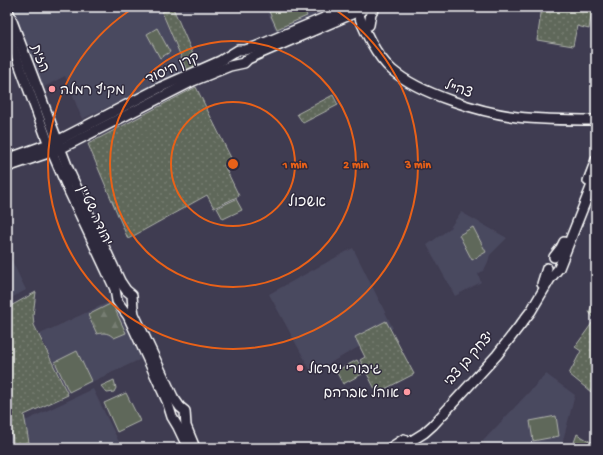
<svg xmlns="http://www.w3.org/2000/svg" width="603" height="455" font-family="'Gochi Hand','Playpen Sans Hebrew',sans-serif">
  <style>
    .built { fill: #4a485f }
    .forest { fill: url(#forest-firs); stroke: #afb3ac }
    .park { fill: url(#park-dots); stroke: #afb3ac }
    .pitch { fill: #5f675a; stroke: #afb3ac }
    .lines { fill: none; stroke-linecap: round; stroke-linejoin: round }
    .secondary-casing { stroke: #fff; stroke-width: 12 }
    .secondary { stroke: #2f2a3d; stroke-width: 9 }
    .ring { fill: none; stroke: #e96118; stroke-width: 2 }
    .poi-dot { fill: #ff9aa2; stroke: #2f2a3d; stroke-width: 1.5 }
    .labels { text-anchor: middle; stroke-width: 3; stroke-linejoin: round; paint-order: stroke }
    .street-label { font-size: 14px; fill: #fff; stroke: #2f2a3d }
    .poi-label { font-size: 14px; fill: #fff; stroke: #2f2a3d; text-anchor: start }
    .neighbourhood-label { font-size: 15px; fill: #fff; stroke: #2f2a3d }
    .centre { fill: #e96118; stroke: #2f2a3d; stroke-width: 2 }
    .ring-label { font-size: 12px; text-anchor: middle; font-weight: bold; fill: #e96118; stroke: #2f2a3d; stroke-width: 3; stroke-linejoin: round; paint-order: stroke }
  </style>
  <defs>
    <pattern id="forest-firs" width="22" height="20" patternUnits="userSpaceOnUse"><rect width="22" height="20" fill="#5f675a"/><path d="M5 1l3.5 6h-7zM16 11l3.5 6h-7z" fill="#777e73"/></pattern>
    <pattern id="park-dots" width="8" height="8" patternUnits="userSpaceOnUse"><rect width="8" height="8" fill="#5f675a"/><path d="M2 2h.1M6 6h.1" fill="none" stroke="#777e73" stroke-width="1.8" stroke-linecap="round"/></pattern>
  </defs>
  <rect width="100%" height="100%" fill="#3f3c51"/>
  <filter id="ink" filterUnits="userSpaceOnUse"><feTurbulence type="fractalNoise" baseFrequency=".025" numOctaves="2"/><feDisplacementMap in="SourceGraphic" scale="8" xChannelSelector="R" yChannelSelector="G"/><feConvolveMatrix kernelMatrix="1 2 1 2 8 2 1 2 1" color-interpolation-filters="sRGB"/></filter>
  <g filter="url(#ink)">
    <!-- built -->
    <g class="built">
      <polygon points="11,7 159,7 186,71 82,119 65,76 42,88"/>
      <polygon points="265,7 324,7 325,10 277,33"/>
      <polygon points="461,212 507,238 490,255 488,262 484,270 478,274 481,282 455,296 427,245 449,229"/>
      <polygon points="353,248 393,328 312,373 269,294"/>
      <polygon points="7,260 12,261 26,290 7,300"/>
      <polygon points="113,300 141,359 68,393 40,334"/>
      <polygon points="546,374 575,395 561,448 489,448 483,441"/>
      <polygon points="93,389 121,446 117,448 31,448 25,421"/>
    </g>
    <!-- forest -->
    <path class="forest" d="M 112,303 L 126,333 L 114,338 C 109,333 104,332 97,334 L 88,315 Z"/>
    <!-- park -->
    <g class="park">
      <polygon points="542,7 573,7 592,10 589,29 577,26 573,46 537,40"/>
      <polygon points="173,8 198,66 187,71 162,12"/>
      <polygon points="196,87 232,160 224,165 239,196 214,208 207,195 128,239 88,144"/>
      <polygon points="333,95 338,105 303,123 297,114"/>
      <polygon points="36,292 33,315 34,325 68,395 24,415 30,448 14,448 12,434 7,435 7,346 9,345 7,341 7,308"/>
      <polygon points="596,297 596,382 591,392 569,374 581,351 575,347 595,319 589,312"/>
      <polygon points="386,321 414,374 377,393 360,360 365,357 355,337"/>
      <polygon points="114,380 116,388 114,392 107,393 101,386"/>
      <polygon points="577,434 596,445 596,448 572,448"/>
    </g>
    <!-- pitch -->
    <g class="pitch">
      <polygon points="267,7 303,7 307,16 277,29"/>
      <polygon points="157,28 170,52 160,58 147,34"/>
      <polygon points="236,199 242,210 223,219 217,208"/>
      <polygon points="473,227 486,252 472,260 459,235"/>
      <polygon points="77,351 91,381 69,392 55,362"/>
      <polygon points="357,360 364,373 343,384 336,371"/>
      <polygon points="126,393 140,421 117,432 104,403"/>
      <polygon points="556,416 559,436 533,441 530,421"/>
    </g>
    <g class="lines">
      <!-- secondary casing -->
      <g class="secondary-casing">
        <g id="secondary">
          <path d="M 357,7 C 361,27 377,57 392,70 C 420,94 480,112 517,117 C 543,120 570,120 596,120"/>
          <polyline points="7,8 69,171 120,281 126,290 132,295 133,308 134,314 173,397 180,407 185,411 186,426 195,448"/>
          <polyline points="369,25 371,13 375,7"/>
          <polyline points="7,31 49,145 68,189 115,289 117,301 128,316 167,401 172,417 178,427 188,448"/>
          <polyline points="7,159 57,141 161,87 220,61 238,50 245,50 255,47 350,7"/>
          <polyline points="7,167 60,149 193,81 230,66 244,63 248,59 259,54 368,7"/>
          <polyline points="588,181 596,160"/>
          <polyline points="554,257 561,248 564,242"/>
          <polyline points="542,284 547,268"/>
          <polyline points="390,448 404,439"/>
          <polyline points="400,448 424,433 433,425 497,355 531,311 550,279 559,268 596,175"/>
        </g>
      </g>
      <!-- secondary -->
      <use href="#secondary" class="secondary"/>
    </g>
  </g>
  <!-- distance rings -->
  <g class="ring">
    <circle cx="233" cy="164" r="62"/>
    <circle cx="233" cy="164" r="123"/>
    <path d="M331 7A185 185 0 1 1 135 7"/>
  </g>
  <!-- markers -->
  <g class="poi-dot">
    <circle cx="52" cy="89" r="4"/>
    <circle cx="300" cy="368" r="4"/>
    <circle cx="407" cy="392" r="4"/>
  </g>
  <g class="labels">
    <!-- street labels -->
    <g class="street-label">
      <text transform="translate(41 58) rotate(69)" y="5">הזית</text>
      <text transform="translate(172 67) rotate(-25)" y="5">קרן היסוד</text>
      <text transform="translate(459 88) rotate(19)" y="5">צה"ל</text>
      <text transform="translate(96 215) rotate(65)" y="5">יהודה שטיין</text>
      <text transform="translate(468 358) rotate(-49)" y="5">יצחק בן צבי</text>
    </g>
    <!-- poi labels -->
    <g class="poi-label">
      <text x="60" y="94">מקיף רמלה</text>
      <text x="308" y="373">גיבורי ישראל</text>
      <text x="399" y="397" text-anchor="end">אוהל אברהם</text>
    </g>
    <!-- neighbourhood labels -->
    <g class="neighbourhood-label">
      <text x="307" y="206">אשכול</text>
    </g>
  </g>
  <circle cx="233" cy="164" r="6" class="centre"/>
  <g class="ring-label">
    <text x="295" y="168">1 min</text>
    <text x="356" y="168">2 min</text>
    <text x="418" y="168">3 min</text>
  </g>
  <!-- margin -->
  <rect width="603" height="455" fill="none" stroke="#2f2a3d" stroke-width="24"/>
  <rect x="12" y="12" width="579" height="431" fill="none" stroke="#fff" stroke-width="1.5" filter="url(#ink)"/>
</svg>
